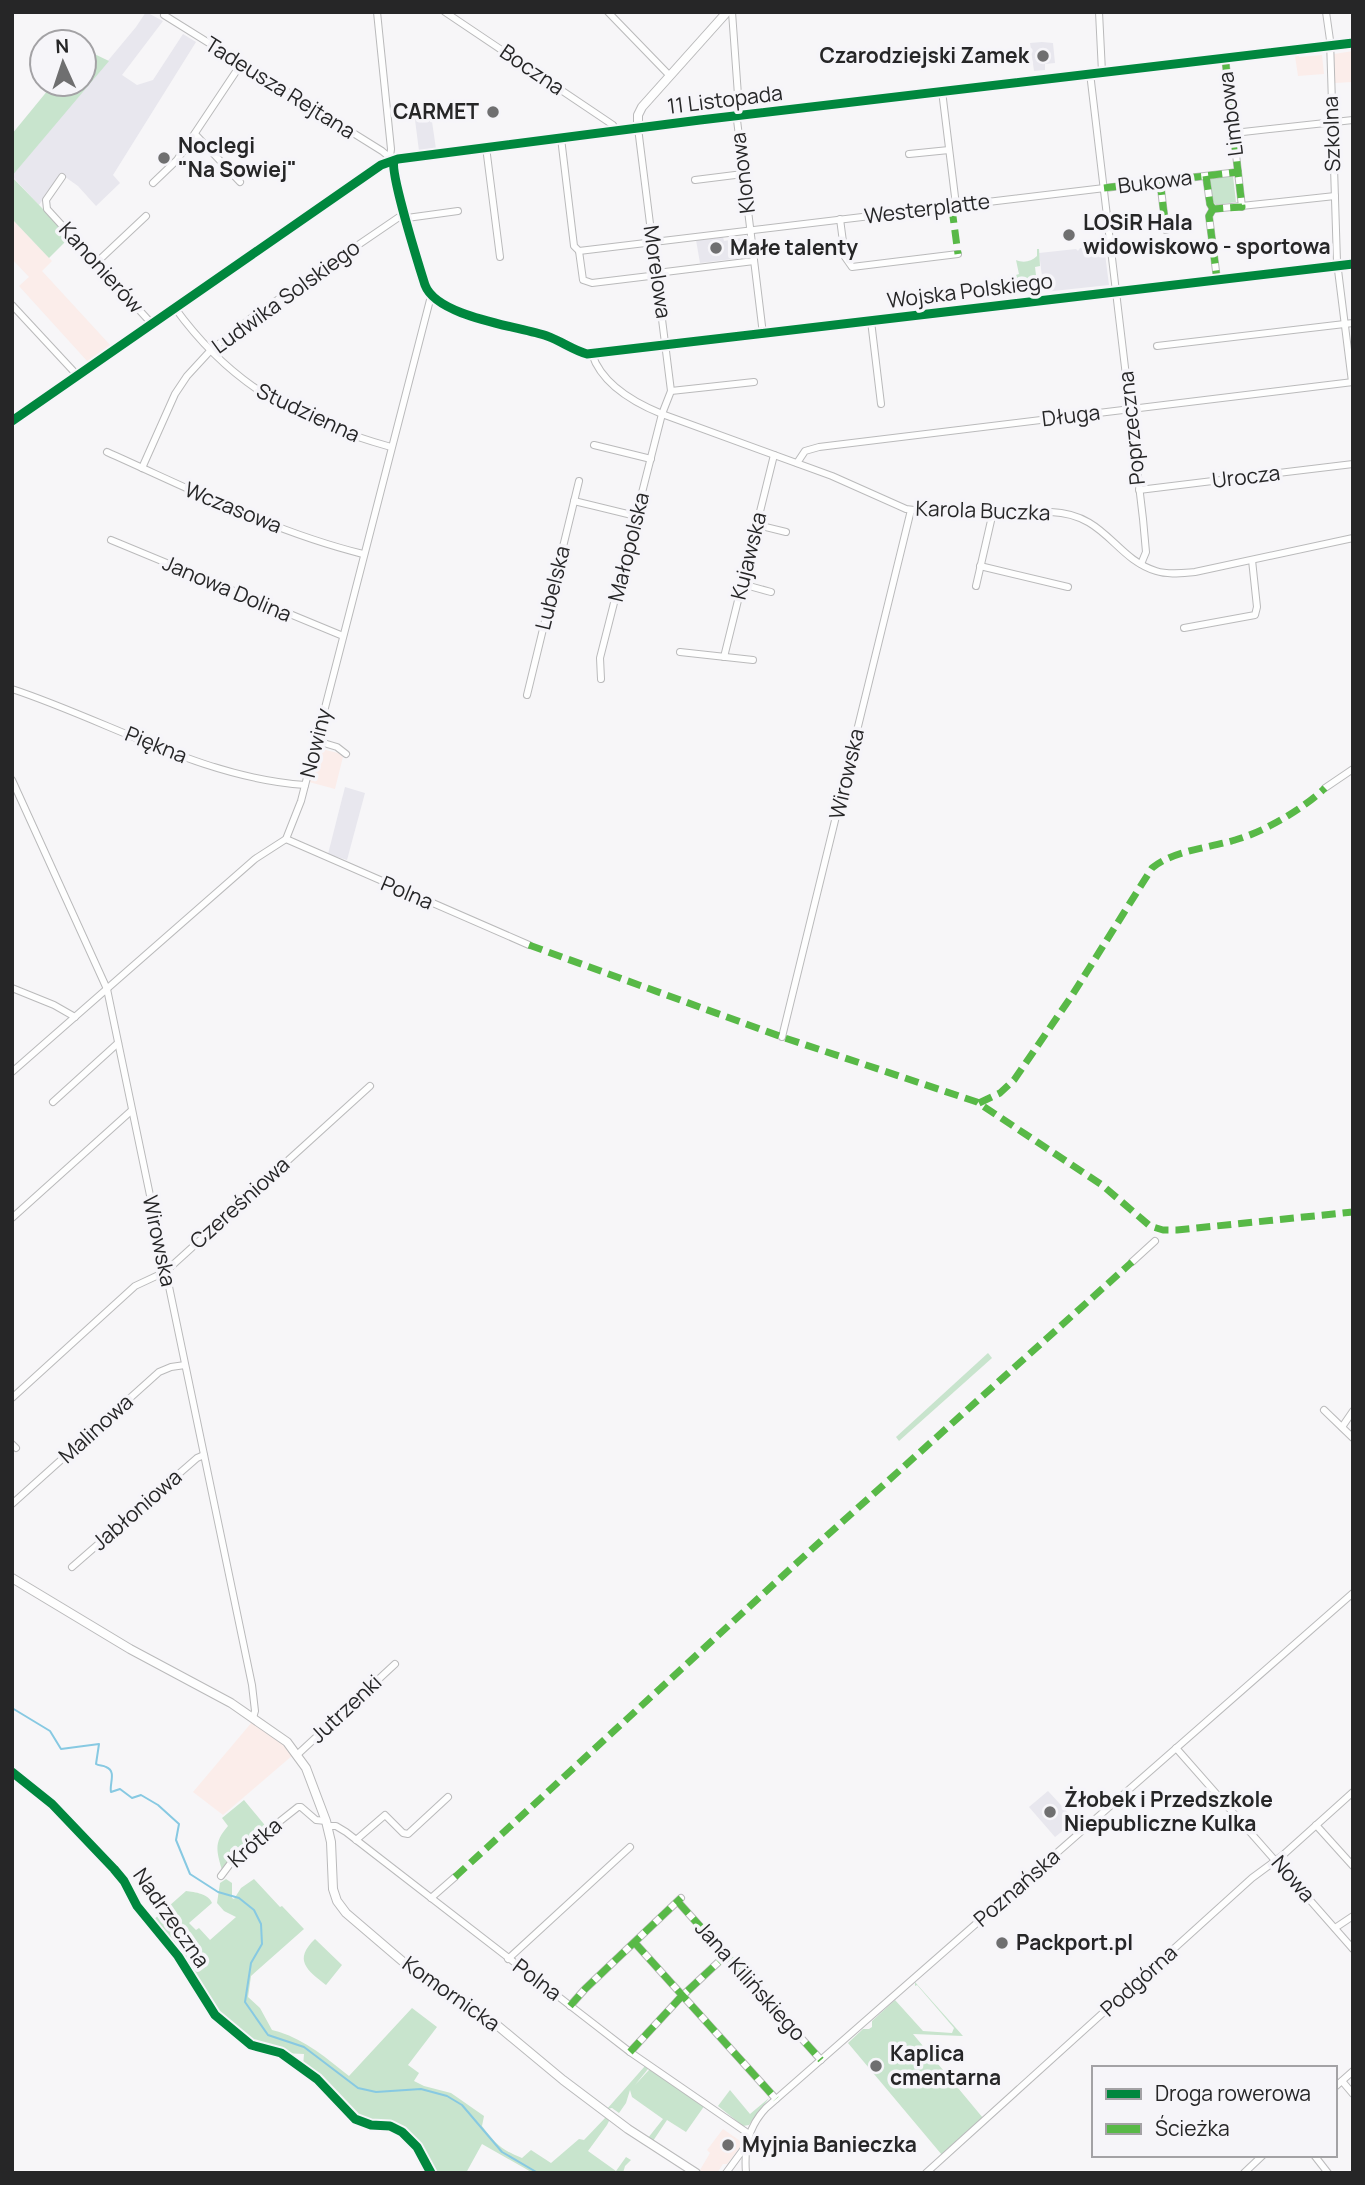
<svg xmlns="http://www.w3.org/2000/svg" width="1365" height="2185" font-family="Manrope,sans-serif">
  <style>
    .commercial { fill: #fbedea }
    .built { fill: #e8e7ee }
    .green { fill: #c8e4cd }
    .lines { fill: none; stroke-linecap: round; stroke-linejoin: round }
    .stream { stroke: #87c9e2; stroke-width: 2 }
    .minor-casing { stroke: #bababb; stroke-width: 8 }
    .tertiary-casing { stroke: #bababb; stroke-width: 10 }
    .minor { stroke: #fefefe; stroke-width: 6 }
    .tertiary { stroke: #fefefe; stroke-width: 8 }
    .quiet { stroke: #58b947; stroke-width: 7; stroke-dasharray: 14 7; stroke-linecap: butt }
    .cycleway-casing { stroke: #f6f5f9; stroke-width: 13 }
    .cycleway { stroke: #00873e; stroke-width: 9 }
    .poi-dot { fill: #6f6f70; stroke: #f6f5f9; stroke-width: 2.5 }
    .labels { text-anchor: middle; stroke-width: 7; stroke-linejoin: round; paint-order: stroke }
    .poi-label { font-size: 21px; font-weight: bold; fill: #262627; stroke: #f6f5f9; text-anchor: start }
    .street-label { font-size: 21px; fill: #262627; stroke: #f6f5f9 }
  </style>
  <rect width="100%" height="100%" fill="#f7f6f8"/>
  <!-- commercial -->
  <g class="commercial">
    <polygon points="1353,51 1353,82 1335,83 1334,54"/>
    <polygon points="1298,53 1299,57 1322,55 1324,74 1298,76 1295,56 1288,57 1288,54"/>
    <polygon points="12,219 52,261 42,271 111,346 88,362 19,286 29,277 12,259"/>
    <polygon points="318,748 338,753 343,757 335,789 309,782"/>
    <polygon points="252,1722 284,1745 293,1755 223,1815 193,1792"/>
    <polygon points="723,2129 743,2143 727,2164 723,2164 717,2173 703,2173 700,2170 710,2153 707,2150"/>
  </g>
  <!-- built -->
  <g class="built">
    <polygon points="146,12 163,21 122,75 137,85 153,80 183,34 196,42 113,175 120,183 96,206 78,186 61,174 39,205 12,176 136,27"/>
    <polygon points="1042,42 1053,43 1055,63 1045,64 1045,70 1034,71 1030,43"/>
    <polygon points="429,101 436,149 419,151 414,112 421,111 420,102"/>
    <polygon points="723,237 724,241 746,237 747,247 740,248 741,258 700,263 696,240"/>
    <polygon points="1104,246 1109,285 1044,292 1039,253 1076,249 1078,251 1080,248"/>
    <polygon points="345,787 365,793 347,860 328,854"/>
    <polygon points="1048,1791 1071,1816 1070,1825 1055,1837 1029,1807"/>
  </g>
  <!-- green -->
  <g class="green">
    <polygon points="84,49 109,61 12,176 12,134 53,84 84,84"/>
    <polygon points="1233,176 1236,202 1216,205 1213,202 1210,179"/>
    <polygon points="12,177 70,237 49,258 12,219"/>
    <path d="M 1037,249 L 1039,249 L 1040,266 L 1035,267 L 1037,283 L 1017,285 L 1016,275 L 1019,274 L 1016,260 C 1023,263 1031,262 1037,256 Z"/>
    <polygon points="988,1353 992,1358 899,1441 896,1437"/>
    <path d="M 244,1800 L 268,1829 L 222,1870 C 216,1850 214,1842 228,1826 L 222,1818 Z"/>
    <path d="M 226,1879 L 232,1883 L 232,1898 L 234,1899 L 241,1888 L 254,1879 L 280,1907 L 282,1906 L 304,1929 L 251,1976 L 248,1997 L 260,2008 L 272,2030 C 302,2037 325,2057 349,2076 L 412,2008 L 437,2027 L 408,2065 L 419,2073 L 414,2081 L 424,2086 L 451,2093 L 484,2116 L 482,2126 C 495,2143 501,2150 522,2158 L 531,2150 L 551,2163 L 579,2139 L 584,2140 L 606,2117 L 609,2121 L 607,2125 L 588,2151 L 616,2171 L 626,2157 L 631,2160 L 625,2166 L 623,2173 L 533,2173 L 482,2144 L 466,2173 L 432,2173 L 412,2137 L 404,2131 L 354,2116 L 303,2066 L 304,2054 C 290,2054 269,2051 256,2045 C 212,2026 185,1956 152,1921 L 186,1891 C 195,1892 209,1894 212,1903 L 189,1923 L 196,1930 L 199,1928 L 210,1940 L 236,1917 L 224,1911 L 217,1903 L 220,1883 Z"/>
    <path d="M 315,1939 L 342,1965 L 326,1985 C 307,1970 293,1960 315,1939 Z"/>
    <polygon points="915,1982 963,2036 913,2034 983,2118 942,2155 848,2043 863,2029 869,2029 872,2027 872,2021 895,2000 923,2031 952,2033 954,2028 917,1985 915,1986"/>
    <polygon points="645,2066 648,2069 635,2085 649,2070 651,2070 705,2105 686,2132 667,2120 653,2141 648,2138 663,2119 632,2097 630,2090 626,2103 619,2113 612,2108 607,2109"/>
    <polygon points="730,2090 750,2114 769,2098 749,2125 743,2126 718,2106"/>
  </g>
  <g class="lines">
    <!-- stream -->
    <path class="stream" d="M 12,1708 L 50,1731 L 61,1749 L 99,1744 L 96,1764 C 99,1766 103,1765 106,1767 C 117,1771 109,1784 111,1792 L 120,1789 L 132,1798 L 141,1795 L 158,1805 L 179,1824 L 176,1840 L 190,1874 L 218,1892 L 239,1898 L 254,1910 L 261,1924 L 262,1944 L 251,1963 L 245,2002 L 268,2035 L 304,2047 L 358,2088 L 376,2092 L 421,2089 L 447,2096 L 462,2105 L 502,2152 L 538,2173"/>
    <!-- minor casing -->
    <g class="minor-casing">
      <g id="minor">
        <polyline points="377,12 391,149 390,157"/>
        <polyline points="445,12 613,125 616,130"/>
        <polyline points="608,12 670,76"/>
        <polyline points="732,12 739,109 737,120 763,334"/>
        <polyline points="1099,12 1102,72"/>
        <polyline points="1326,12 1330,40 1337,262 1352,382"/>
        <polyline points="164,15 382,151 394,161"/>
        <polyline points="1225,57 1238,172"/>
        <polyline points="1090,73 1143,519 1146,552 1141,564"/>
        <polyline points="942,91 956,205"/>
        <polyline points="1234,133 1353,120"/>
        <polyline points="195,134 240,182"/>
        <polyline points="561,138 574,246 579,251 583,280 592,283 658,275"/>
        <polyline points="486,147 500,257"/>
        <polyline points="909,154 949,150"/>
        <polyline points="1206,176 1210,204 1213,209"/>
        <polyline points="62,177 46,200 47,209 152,324"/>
        <polyline points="695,180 743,174"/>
        <polyline points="1160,181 1166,230"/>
        <polyline points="153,183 177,160 241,64"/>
        <polyline points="1213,209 1335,196"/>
        <polyline points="1213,209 1209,216 1217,279"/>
        <polyline points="407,218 458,211"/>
        <polyline points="840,219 845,257 852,267 958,254"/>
        <polyline points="579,251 1238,172 1242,207"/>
        <polyline points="96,263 146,216"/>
        <polyline points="657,273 754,261"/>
        <polyline points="12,305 77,375"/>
        <path d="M 175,308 C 232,387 298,421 391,447"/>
        <polyline points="871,321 881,404"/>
        <polyline points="1157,346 1353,323"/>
        <path d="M 592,354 C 602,385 635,403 662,414 L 832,476 L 906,509 L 937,513 L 1051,512 C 1106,514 1114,558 1156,571 C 1168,575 1182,573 1195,572 L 1353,538"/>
        <polyline points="671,391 754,382"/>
        <polyline points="594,445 651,459"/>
        <path d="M 107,452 C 190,489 274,532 363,554"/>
        <polyline points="797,463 805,451 819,447 1353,382"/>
        <polyline points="142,468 175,394 187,376 210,351 251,318 405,213"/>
        <polyline points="1139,490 1353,464"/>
        <polyline points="574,501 636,516"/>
        <polyline points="757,525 786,532"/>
        <polyline points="111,540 343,636"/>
        <polyline points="980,566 1068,587"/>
        <polyline points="742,584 771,592"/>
        <polyline points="976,586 993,512"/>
        <polyline points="1184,628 1255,615 1257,607 1252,560"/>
        <polyline points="680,652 753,660"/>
        <polyline points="724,657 774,455"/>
        <polyline points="601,679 600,658 662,414 671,391 638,128"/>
        <path d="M 12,689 C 109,721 202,778 305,785"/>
        <polyline points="527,695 579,481"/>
        <polyline points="317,741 337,747 346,754"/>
        <polyline points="12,780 107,989 252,1685 255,1711 253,1718"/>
        <polyline points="1325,788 1353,769"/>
        <polyline points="286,839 529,945"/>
        <polyline points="12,988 54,1005 75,1017"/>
        <polyline points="782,1037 911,510"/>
        <polyline points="12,1072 255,859 286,839 301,801 431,296"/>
        <polyline points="53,1102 118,1043"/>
        <polyline points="12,1218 131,1111"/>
        <polyline points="1132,1262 1155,1241"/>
        <polyline points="12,1398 135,1286 165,1272 370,1086"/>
        <polyline points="1324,1410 1353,1438"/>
        <polyline points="1342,1427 1353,1411"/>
        <polyline points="12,1444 16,1448"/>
        <polyline points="12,1504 159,1372 171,1367 185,1365"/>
        <polyline points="72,1567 197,1458 204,1455"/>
        <polyline points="1176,1748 1353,1949"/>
        <polyline points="298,1754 395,1664"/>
        <polyline points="12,1772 52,1804 114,1869 124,1881 137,1906 178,1956 215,2015 251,2045 281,2053 317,2079 355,2119 371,2125 390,2126 402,2132 417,2147 431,2173"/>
        <polyline points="1316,1825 1353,1866"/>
        <polyline points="327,1826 336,1826 346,1832 630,2052 749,2134"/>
        <polyline points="356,1840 385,1815 403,1833 408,1834 448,1797"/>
        <polyline points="221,1876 236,1856 298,1807 301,1807 316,1820 326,1821"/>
        <polyline points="431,1898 455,1877"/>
        <polyline points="679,1903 821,2060"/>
        <polyline points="1335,1928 1353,1916"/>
        <polyline points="635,1943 776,2099"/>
        <polyline points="508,1959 630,1847"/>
        <polyline points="570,2006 585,1989 681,1898"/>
        <polyline points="630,2052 680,1998 726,1955"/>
        <polyline points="1342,2081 1353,2094"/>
        <polyline points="1335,2087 1353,2071"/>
        <polyline points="1314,2155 1328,2173"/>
        <polyline points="726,2173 745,2147"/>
        <path d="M 746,2173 C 744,2148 748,2127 766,2108 L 1353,1593"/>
        <polyline points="926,2173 1252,1878 1283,1855 1353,1792"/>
        <polyline points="1244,2173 1263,2155"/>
      </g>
    </g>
    <!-- tertiary casing -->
    <g class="tertiary-casing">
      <g id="tertiary">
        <polyline points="638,128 638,115 642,107 727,12"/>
        <path d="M 394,161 C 390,173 419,266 425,285 C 437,317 517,326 547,336 C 561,341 573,350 587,354 L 1353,264"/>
        <polyline points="12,421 381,165 398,159 700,120 1353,43"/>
        <polyline points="12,1578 130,1649 231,1703 287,1742 306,1768 326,1821 331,1842 333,1889 337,1901 346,1913 415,1972 486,2016 563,2080 628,2129 696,2173"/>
      </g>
    </g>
    <!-- minor -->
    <use href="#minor" class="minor"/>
    <!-- tertiary -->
    <use href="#tertiary" class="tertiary"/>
    <!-- quiet -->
    <g class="quiet">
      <polyline points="1225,57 1238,172"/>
      <polyline points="1206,176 1210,204 1213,209"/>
      <polyline points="1160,181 1166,230"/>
      <polyline points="1104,188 1238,172 1242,207 1213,209"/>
      <polyline points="952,209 958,254"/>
      <polyline points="1213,209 1209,216 1217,279"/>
      <polyline points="529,945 782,1037 977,1102 1102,1185 1150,1226 1163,1230 1177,1230 1353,1212"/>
      <path d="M 979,1103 L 1000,1093 L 1014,1080 L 1071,997 L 1152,868 C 1174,850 1209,848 1235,840 C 1264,832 1303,809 1325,788"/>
      <polyline points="455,1877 812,1549 1132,1262"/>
      <polyline points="679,1903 821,2060"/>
      <polyline points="635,1943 776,2099"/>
      <polyline points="570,2006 585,1989 681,1898"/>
      <polyline points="630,2052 680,1998 726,1955"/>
    </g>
    <!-- cycleway casing -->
    <g class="cycleway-casing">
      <g id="cycleway">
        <path d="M 394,161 C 390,173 419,266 425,285 C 437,317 517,326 547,336 C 561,341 573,350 587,354 L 1353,264"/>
        <polyline points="12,421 381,165 398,159 700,120 1353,43"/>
        <polyline points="12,1772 52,1804 114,1869 124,1881 137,1906 178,1956 215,2015 251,2045 281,2053 317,2079 355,2119 371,2125 390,2126 402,2132 417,2147 431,2173"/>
      </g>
    </g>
    <!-- cycleway -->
    <use href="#cycleway" class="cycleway"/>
  </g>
  <!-- markers -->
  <g class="poi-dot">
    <circle cx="1043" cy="56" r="7"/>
    <circle cx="493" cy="112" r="7"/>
    <circle cx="164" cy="158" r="7"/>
    <circle cx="1069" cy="235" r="7"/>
    <circle cx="716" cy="248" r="7"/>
    <circle cx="1050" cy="1812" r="7"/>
    <circle cx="1002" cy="1943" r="7"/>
    <circle cx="876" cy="2066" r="7"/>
    <circle cx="728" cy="2145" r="7"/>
  </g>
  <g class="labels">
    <!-- poi labels -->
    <g class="poi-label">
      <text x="1029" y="63" text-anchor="end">Czarodziejski Zamek</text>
      <text x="479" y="119" text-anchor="end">CARMET</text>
      <text x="178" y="153">Noclegi<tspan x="178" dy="24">"Na Sowiej"</tspan></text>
      <text x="1083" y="230">LOSiR Hala<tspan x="1083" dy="24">widowiskowo - sportowa</tspan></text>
      <text x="730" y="255">Małe talenty</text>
      <text x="1064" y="1807">Żłobek i Przedszkole<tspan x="1064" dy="24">Niepubliczne Kulka</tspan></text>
      <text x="1016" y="1950">Packport.pl</text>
      <text x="890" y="2061">Kaplica<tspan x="890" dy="24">cmentarna</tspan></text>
      <text x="742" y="2152">Myjnia Banieczka</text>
    </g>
    <!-- street labels -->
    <g class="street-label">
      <text transform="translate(532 70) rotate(34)" y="7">Boczna</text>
      <text transform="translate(280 88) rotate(32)" y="7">Tadeusza Rejtana</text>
      <text transform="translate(725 100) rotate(-7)" y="7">11 Listopada</text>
      <text transform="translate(1231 114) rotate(-97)" y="7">Limbowa</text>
      <text transform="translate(1332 134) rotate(-92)" y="7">Szkolna</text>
      <text transform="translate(743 173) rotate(-97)" y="7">Klonowa</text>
      <text transform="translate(1155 182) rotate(-7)" y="7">Bukowa</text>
      <text transform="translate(927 209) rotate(-7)" y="7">Westerplatte</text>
      <text transform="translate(101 268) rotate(48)" y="7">Kanonierów</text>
      <text transform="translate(657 272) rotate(82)" y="7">Morelowa</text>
      <text transform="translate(970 291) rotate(-7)" y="7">Wojska Polskiego</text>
      <text transform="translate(286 297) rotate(-36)" y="7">Ludwika Solskiego</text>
      <text transform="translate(308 413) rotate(25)" y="7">Studzienna</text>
      <text transform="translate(1071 416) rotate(-7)" y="7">Długa</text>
      <text transform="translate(1132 428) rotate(-96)" y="7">Poprzeczna</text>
      <text transform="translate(1246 477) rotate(-7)" y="7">Urocza</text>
      <text transform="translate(233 508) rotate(22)" y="7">Wczasowa</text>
      <text transform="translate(983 511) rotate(2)" y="7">Karola Buczka</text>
      <text transform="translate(629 547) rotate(-76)" y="7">Małopolska</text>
      <text transform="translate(749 556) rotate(-76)" y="7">Kujawska</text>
      <text transform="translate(553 588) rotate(-76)" y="7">Lubelska</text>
      <text transform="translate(227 589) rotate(23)" y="7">Janowa Dolina</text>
      <text transform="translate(316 743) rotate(-76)" y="7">Nowiny</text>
      <text transform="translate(156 745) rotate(22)" y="7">Piękna</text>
      <text transform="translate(847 774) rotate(-77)" y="7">Wirowska</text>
      <text transform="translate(407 893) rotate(23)" y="7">Polna</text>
      <text transform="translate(240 1203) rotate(-42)" y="7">Czereśniowa</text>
      <text transform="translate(159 1241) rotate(78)" y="7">Wirowska</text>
      <text transform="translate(96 1429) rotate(-42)" y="7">Malinowa</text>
      <text transform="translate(137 1510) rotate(-41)" y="7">Jabłoniowa</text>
      <text transform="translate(346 1709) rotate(-43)" y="7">Jutrzenki</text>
      <text transform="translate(255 1843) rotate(-41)" y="7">Krótka</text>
      <text transform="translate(1293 1879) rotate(49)" y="7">Nowa</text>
      <text transform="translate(1017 1888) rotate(-41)" y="7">Poznańska</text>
      <text transform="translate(171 1918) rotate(55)" y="7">Nadrzeczna</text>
      <text transform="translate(537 1980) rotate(37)" y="7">Polna</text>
      <text transform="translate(750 1981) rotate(48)" y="7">Jana Kilińskiego</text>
      <text transform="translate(1139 1981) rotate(-42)" y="7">Podgórna</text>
      <text transform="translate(451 1994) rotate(35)" y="7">Komornicka</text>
    </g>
  </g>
  <!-- border -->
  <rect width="1365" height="2185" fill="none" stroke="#262627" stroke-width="28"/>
  <!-- legend -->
  <rect x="1092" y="2066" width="245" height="91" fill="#f6f5f9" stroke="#a3a2a5" stroke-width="2"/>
  <rect x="1106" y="2089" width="35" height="10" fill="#00873e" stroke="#a3a2a5" stroke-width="2"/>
  <text x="1155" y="2101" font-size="21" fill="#262627">Droga rowerowa</text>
  <rect x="1106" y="2124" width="35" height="10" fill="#58b947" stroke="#a3a2a5" stroke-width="2"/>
  <text x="1155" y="2136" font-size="21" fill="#262627">Ścieżka</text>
  <!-- north arrow -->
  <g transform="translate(63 63) rotate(357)"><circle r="33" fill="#f6f5f9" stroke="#a3a2a5" stroke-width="2"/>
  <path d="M0-5L12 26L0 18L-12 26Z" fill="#6f6f70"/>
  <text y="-10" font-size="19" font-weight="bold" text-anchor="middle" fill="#262627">N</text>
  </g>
</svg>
